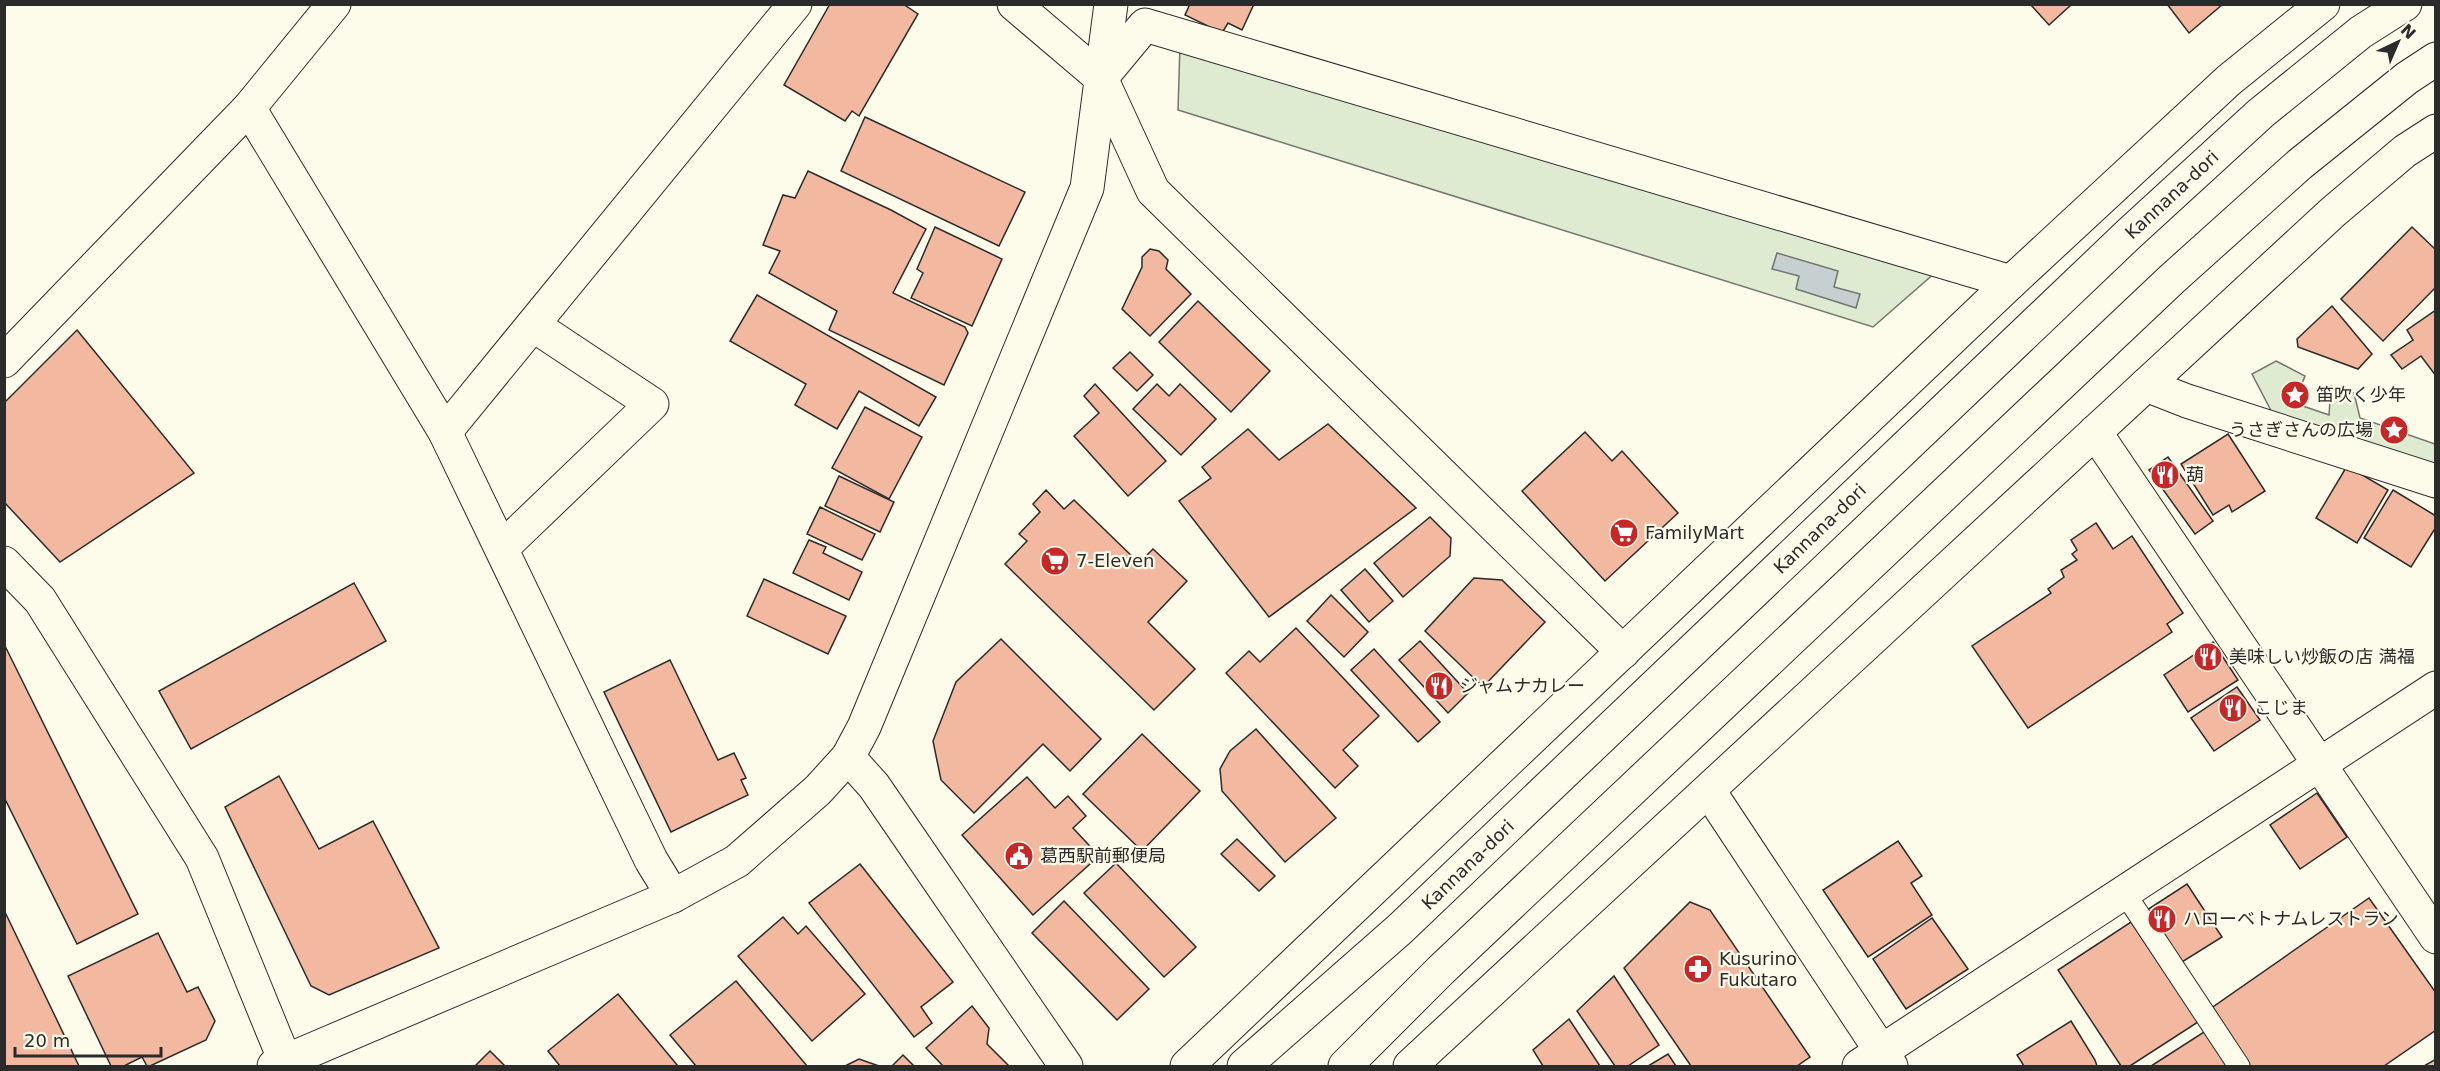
<svg xmlns="http://www.w3.org/2000/svg" width="2440" height="1071" font-family="'DejaVu Sans','Noto Sans JP',sans-serif">
  <style>
    .green { fill: #deebd1; stroke: #74746e; stroke-width: 1.5 }
    .water { fill: #c7d0d0; stroke: #74746e; stroke-width: 1.5 }
    .building { fill: #f2b8a0; stroke: #2b2b2b; stroke-width: 1.5 }
    .lines { fill: none; stroke-linecap: round; stroke-linejoin: round }
    .lane-casing { stroke: #2b2b2b; stroke-width: 23 }
    .street-casing { stroke: #2b2b2b; stroke-width: 35 }
    .secondary-casing { stroke: #2b2b2b; stroke-width: 35 }
    .primary-casing { stroke: #2b2b2b; stroke-width: 35 }
    .lane { stroke: #fdfbea; stroke-width: 21 }
    .street { stroke: #fdfbea; stroke-width: 33 }
    .secondary { stroke: #fdfbea; stroke-width: 33 }
    .primary { stroke: #fdfbea; stroke-width: 33 }
    .labels { text-anchor: middle; stroke-width: 4.5; stroke-linejoin: round; paint-order: stroke }
    .street-label { font-size: 18px; fill: #2b2b2b; stroke: #fdfbea }
    .poi-label { font-size: 18px; fill: #2b2b2b; stroke: #fdfbea; text-anchor: start }
  </style>
  <rect width="100%" height="100%" fill="#fdfbea"/>
  <!-- green -->
  <g class="green">
    <polygon points="1180,45 1937,271 1873,327 1178,110"/>
    <polygon points="2276,361 2305,376 2294,403 2329,415 2331,386 2354,393 2360,418 2435,444 2435,475 2278,424 2252,374"/>
  </g>
  <!-- water -->
  <polygon class="water" points="1777,253 1838,271 1834,287 1860,294 1856,308 1796,289 1799,276 1772,269"/>
  <!-- building -->
  <g class="building">
    <polygon points="830,4 903,4 918,14 859,116 852,111 845,121 784,85"/>
    <polygon points="1190,4 1254,4 1242,30 1228,23 1222,33 1185,15"/>
    <polygon points="2030,4 2072,4 2049,25"/>
    <polygon points="2167,4 2223,4 2189,33"/>
    <polygon points="865,117 1025,192 999,246 841,171"/>
    <polygon points="808,171 891,210 926,229 893,293 965,327 968,333 944,385 829,330 837,311 769,273 780,251 763,245 783,195 795,198"/>
    <polygon points="935,227 1002,259 972,326 911,298 923,273 917,269"/>
    <polygon points="2412,227 2436,250 2436,287 2383,341 2341,299"/>
    <polygon points="1150,249 1159,251 1168,260 1166,269 1191,294 1150,336 1122,309 1142,267 1142,257"/>
    <polygon points="757,295 936,397 919,426 859,391 837,429 795,405 806,384 730,341"/>
    <polygon points="1198,301 1270,371 1231,412 1159,342"/>
    <polygon points="2332,306 2372,354 2358,369 2298,347 2297,339"/>
    <polygon points="2436,310 2436,376 2421,356 2402,369 2391,355 2413,340 2407,330"/>
    <polygon points="77,330 194,473 60,562 4,502 4,403"/>
    <polygon points="1130,352 1153,375 1137,391 1113,368"/>
    <polygon points="1095,384 1166,461 1128,496 1074,436 1099,413 1084,396"/>
    <polygon points="1157,384 1169,396 1180,384 1216,419 1181,455 1133,409"/>
    <polygon points="865,407 922,437 889,499 832,468"/>
    <polygon points="1328,424 1416,508 1269,617 1179,501 1211,478 1202,467 1248,429 1279,460"/>
    <polygon points="1585,432 1612,461 1622,451 1678,513 1605,581 1522,491"/>
    <polygon points="2228,434 2265,491 2232,512 2229,505 2213,515 2181,464"/>
    <polygon points="2168,457 2213,521 2195,534 2149,470"/>
    <polygon points="2347,466 2388,490 2357,543 2316,518"/>
    <polygon points="839,476 894,502 880,532 825,506"/>
    <polygon points="1046,490 1064,509 1074,500 1139,563 1153,549 1187,581 1148,622 1195,669 1154,710 1005,564 1027,541 1019,534 1040,512 1033,504"/>
    <polygon points="2393,490 2436,516 2436,527 2411,567 2364,538"/>
    <polygon points="820,507 875,534 862,560 807,534"/>
    <polygon points="1430,517 1451,538 1450,556 1403,597 1374,563"/>
    <polygon points="2096,523 2113,549 2132,536 2183,613 2167,624 2172,632 2028,728 1972,646 2051,593 2048,589 2064,577 2061,570 2077,560 2072,554 2077,550 2071,540"/>
    <polygon points="809,540 826,547 823,553 862,572 849,600 793,573"/>
    <polygon points="1365,569 1393,601 1369,622 1341,590"/>
    <polygon points="1474,578 1502,580 1545,622 1483,687 1425,631"/>
    <polygon points="764,579 846,616 828,654 747,616"/>
    <polygon points="354,583 386,641 191,749 159,691"/>
    <polygon points="1331,595 1368,632 1344,657 1307,621"/>
    <polygon points="1296,628 1379,716 1343,750 1358,766 1335,788 1226,673 1249,651 1260,662"/>
    <polygon points="1001,639 1101,739 1070,771 1043,744 974,813 941,780 933,741 956,682"/>
    <polygon points="1420,641 1468,693 1448,713 1399,660"/>
    <polygon points="2213,642 2238,680 2188,712 2164,675"/>
    <polygon points="4,644 138,914 77,944 4,797"/>
    <polygon points="1374,649 1440,722 1418,742 1351,670"/>
    <polygon points="670,660 718,760 734,753 746,778 741,780 748,795 671,832 604,692"/>
    <polygon points="2237,687 2260,720 2214,751 2191,718"/>
    <polygon points="1256,729 1336,818 1285,862 1222,791 1220,769 1230,751"/>
    <polygon points="1142,734 1200,791 1142,851 1083,794"/>
    <polygon points="279,776 319,849 373,821 439,948 329,995 311,986 225,807"/>
    <polygon points="1027,777 1055,808 1068,796 1086,816 1073,828 1099,856 1033,915 962,835"/>
    <polygon points="2317,793 2347,837 2300,869 2270,825"/>
    <polygon points="1237,839 1275,876 1259,891 1221,854"/>
    <polygon points="1898,841 1922,876 1911,883 1932,915 1868,957 1823,890"/>
    <polygon points="1116,863 1196,947 1164,977 1084,893"/>
    <polygon points="860,864 953,982 921,1007 932,1023 914,1037 809,903"/>
    <polygon points="2187,884 2222,937 2182,962 2147,910"/>
    <polygon points="2369,898 2436,993 2436,1030 2384,1066 2250,1066 2210,1009"/>
    <polygon points="1064,901 1149,989 1117,1020 1032,933"/>
    <polygon points="1690,902 1710,910 1810,1057 1797,1066 1691,1066 1624,968"/>
    <polygon points="4,910 79,1066 4,1066"/>
    <polygon points="783,917 798,934 806,926 865,994 812,1041 738,956"/>
    <polygon points="1932,918 1968,969 1906,1009 1873,959"/>
    <polygon points="2131,922 2198,1022 2130,1066 2121,1066 2058,970"/>
    <polygon points="158,933 187,992 198,987 215,1021 206,1040 150,1066 147,1066 142,1057 124,1066 111,1066 68,976"/>
    <polygon points="1614,976 1659,1045 1628,1066 1615,1066 1577,1011"/>
    <polygon points="736,981 807,1066 696,1066 670,1035"/>
    <polygon points="618,994 678,1066 560,1066 548,1051"/>
    <polygon points="972,1006 989,1028 987,1044 1009,1066 943,1066 926,1048"/>
    <polygon points="1569,1019 1600,1066 1543,1066 1533,1050"/>
    <polygon points="2071,1021 2095,1060 2097,1066 2024,1066 2017,1055"/>
    <polygon points="2204,1032 2228,1066 2151,1066"/>
    <polygon points="490,1051 505,1066 475,1066"/>
    <polygon points="1668,1054 1676,1066 1648,1066"/>
    <polygon points="903,1055 914,1066 892,1066"/>
    <polygon points="859,1059 879,1066 845,1066"/>
    <polygon points="2436,1059 2436,1066 2424,1066"/>
  </g>
  <g class="lines">
    <!-- lane casing -->
    <g class="lane-casing">
      <polyline id="lane" points="2124,892 2239,1066"/>
    </g>
    <!-- street casing -->
    <g class="street-casing">
      <g id="street">
        <polyline points="1101,78 1145,25 2011,282"/>
        <polyline points="249,108 445,432 651,860 673,896"/>
        <polyline points="4,361 249,108 334,4"/>
        <polyline points="2146,385 2187,401 2436,481"/>
        <polyline points="445,432 795,4"/>
        <polyline points="2095,432 2436,937"/>
        <polyline points="502,548 652,404 533,325"/>
        <polyline points="1859,1066 2436,688"/>
      </g>
    </g>
    <!-- secondary casing -->
    <g class="secondary-casing">
      <g id="secondary">
        <polyline points="1014,4 1101,78 1153,191 1623,652"/>
        <polyline points="4,563 40,600 202,858 285,1061"/>
        <polyline points="848,757 874,786 1066,1066"/>
        <polyline points="1709,791 1891,1066"/>
        <polyline points="274,1066 673,896 737,861 818,790 848,757 864,727 1087,188 1111,4"/>
      </g>
    </g>
    <!-- primary casing -->
    <g class="primary-casing">
      <g id="primary">
        <polyline points="1187,1066 2011,282 2229,80 2323,4"/>
        <polyline points="1244,1066 1400,929 2130,233 2261,113 2361,32 2405,4"/>
        <polyline points="1345,1066 1441,970 2172,279 2300,164 2407,78 2436,59"/>
        <polyline points="1410,1066 2333,212 2405,151 2436,131"/>
      </g>
    </g>
    <!-- lane -->
    <use href="#lane" class="lane"/>
    <!-- street -->
    <use href="#street" class="street"/>
    <!-- secondary -->
    <use href="#secondary" class="secondary"/>
    <!-- primary -->
    <use href="#primary" class="primary"/>
  </g>
  <!-- icons -->
  <defs>
    <g id="sight-disc" transform="scale(1.5)"><circle r="9.5" fill="#c62828" stroke="#fdfbea"/><path d="M0-6L1.8-2.2L6-1.7L2.9 1.2L3.7 5.4L0 3.3L-3.7 5.4L-2.9 1.2L-6-1.7L-1.8-2.2Z" fill="#fff"/></g>
    <g id="restaurant-disc" transform="scale(1.5)"><circle r="9.5" fill="#c62828" stroke="#fdfbea"/><path d="M-5-6h1v4h1v-4h1v4h1v-4h1v5L-1.5 .5V6h-2V.5L-5-1ZM5-6V6H3V1.5H1.5Q1.5-4 5-6Z" fill="#fff"/></g>
    <g id="supermarket-disc" transform="scale(1.5)"><circle r="9.5" fill="#c62828" stroke="#fdfbea"/><path d="M-6-5.5h2.5l.6 2H6L4.5 2H-2.5L-4.4-4H-6ZM-1.5 3.2a1.3 1.3 0 1 0 .1 0ZM3 3.2a1.3 1.3 0 1 0 .1 0Z" fill="#fff"/></g>
    <g id="civic-disc" transform="scale(1.5)"><circle r="9.5" fill="#c62828" stroke="#fdfbea"/><path d="M-.6-6.5H3V-4.5H.6V-3L4-1V1h2V6H-6V1h2V-1L-.6-3ZM-1.2 2.5V6h2.4V2.5Z" fill="#fff"/></g>
    <g id="pharmacy-disc" transform="scale(1.5)"><circle r="9.5" fill="#c62828" stroke="#fdfbea"/><path d="M-2-6h4v4h4v4h-4v4h-4v-4h-4v-4h4Z" fill="#fff"/></g>
  </defs>
  <g fill-rule="evenodd">
    <use href="#sight-disc" x="2295" y="395"/>
    <use href="#sight-disc" x="2394" y="430"/>
    <use href="#restaurant-disc" x="2165" y="475"/>
    <use href="#supermarket-disc" x="1624" y="533"/>
    <use href="#supermarket-disc" x="1055" y="561"/>
    <use href="#restaurant-disc" x="2208" y="657"/>
    <use href="#restaurant-disc" x="1439" y="686"/>
    <use href="#restaurant-disc" x="2233" y="708"/>
    <use href="#civic-disc" x="1019" y="856"/>
    <use href="#restaurant-disc" x="2162" y="919"/>
    <use href="#pharmacy-disc" x="1698" y="969"/>
  </g>
  <g class="labels">
    <!-- street labels -->
    <g class="street-label">
      <text transform="translate(2172 195) rotate(-43)" y="6">Kannana-dori</text>
      <text transform="translate(1820 529) rotate(-44)" y="6">Kannana-dori</text>
      <text transform="translate(1468 865) rotate(-44)" y="6">Kannana-dori</text>
    </g>
    <!-- poi labels -->
    <g class="poi-label">
      <text x="2316" y="401">笛吹く少年</text>
      <text x="2373" y="436" text-anchor="end">うさぎさんの広場</text>
      <text x="2186" y="481">葫</text>
      <text x="1645" y="539">FamilyMart</text>
      <text x="1076" y="567">7-Eleven</text>
      <text x="2229" y="663">美味しい炒飯の店 満福</text>
      <text x="1460" y="692">ジャムナカレー</text>
      <text x="2254" y="714">こじま</text>
      <text x="1040" y="862">葛西駅前郵便局</text>
      <text x="2183" y="925">ハローベトナムレストラン</text>
      <text x="1719" y="965">Kusurino<tspan x="1719" dy="21">Fukutaro</tspan></text>
    </g>
  </g>
  <!-- border -->
  <rect width="2440" height="1071" fill="none" stroke="#2b2b2b" stroke-width="12"/>
  <!-- north arrow -->
  <g transform="translate(2398 42) rotate(44)" stroke="#fdfbea" stroke-width="4.5" paint-order="stroke">
  <path d="M0-4.5L10 22L0 15L-10 22Z" fill="#2b2b2b"/>
  <text y="-9" font-size="16" font-weight="bold" text-anchor="middle" fill="#2b2b2b">N</text>
  </g>
  <!-- scale -->
  <path d="M15 1047v9h146v-9" fill="none" stroke="#2b2b2b" stroke-width="3"/>
  <text x="24" y="1047" font-size="18" fill="#2b2b2b" stroke="#fdfbea" stroke-width="4.5" paint-order="stroke">20 m</text>
</svg>
